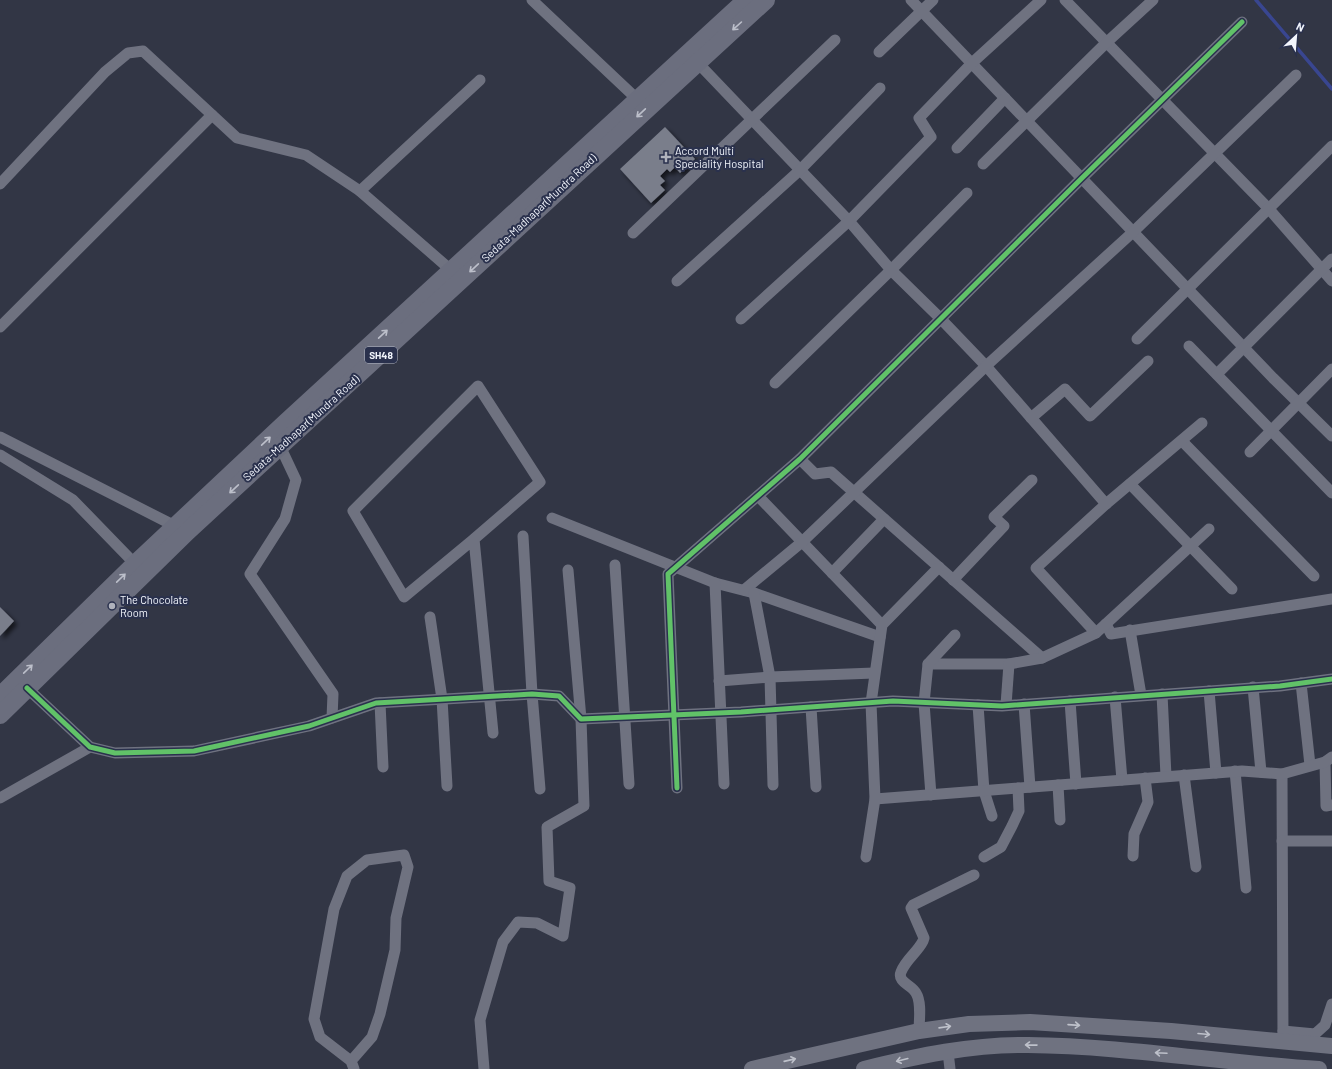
<svg xmlns="http://www.w3.org/2000/svg" width="1332" height="1069" font-family="Barlow,sans-serif">
  <style>
    .lines { fill: none; stroke-linecap: round; stroke-linejoin: round }
    .stream { stroke: #394690; stroke-width: 3.5 }
    .building { fill: #7a7e8b; filter: url(#shadow) }
    .street { stroke: #6f7280; stroke-width: 11 }
    .secondary { stroke: #6f7280; stroke-width: 16 }
    .primary { stroke: #6b6e7e; stroke-width: 18 }
    .cycleway-casing { stroke: #2a314d; stroke-width: 8 }
    .cycleway { stroke: #61c268; stroke-width: 5 }
    .oneway { stroke: #bcbfca }
    .oneway2 { stroke: #bec1ca }
    .poi-dot { fill: #afb2bc; stroke: #2a314d; stroke-width: 1.5 }
    .labels { text-anchor: middle; stroke-width: 4; stroke-linejoin: round; paint-order: stroke }
    .shield { fill: #2a314d; stroke: #b6bac8; stroke-width: 1 }
    .shield-label { font-size: 10px; font-weight: bold; fill: #f2f5fc }
    .poi-label { font-size: 11px; fill: #f2f5fc; stroke: #2a314d; text-anchor: start }
    .street-label { font-size: 11px; fill: #f2f5fc; stroke: #2a314d }
  </style>
  <defs>
    <filter id="shadow"><feDropShadow dx="3.5" dy="3.5" stdDeviation="2" flood-color="#0009"/></filter>
  </defs>
  <rect width="100%" height="100%" fill="#323645"/>
  <g class="lines">
    <!-- stream -->
    <polyline class="stream" points="1256,0 1332,89"/>
  </g>
  <!-- building -->
  <g class="building">
    <polygon points="665,127 695,159 680,173 675,167 670,172 667,169 660,176 665,181 660,185 665,190 651,203 620,169"/>
    <polygon points="0,607 14,621 0,636"/>
  </g>
  <g class="lines">
    <!-- street -->
    <g class="street">
      <polyline points="532,0 637,99"/>
      <polyline points="911,0 1273,378 1332,436"/>
      <polyline points="1065,0 1269,209 1332,281"/>
      <polyline points="879,52 933,0"/>
      <polyline points="697,62 849,221 891,270 940,318 986,366 1106,504"/>
      <polyline points="957,148 1005,98"/>
      <polyline points="983,164 1106,43 1153,0"/>
      <polyline points="0,184 105,72 128,53 143,51 237,138 306,155 360,191 452,271"/>
      <polyline points="360,191 480,80"/>
      <polyline points="633,233 835,40"/>
      <polyline points="677,281 800,170 880,88"/>
      <polyline points="741,319 849,221 931,137 919,118 972,63 1041,0"/>
      <polyline points="0,327 212,115"/>
      <polyline points="1137,339 1332,146"/>
      <polyline points="1189,346 1332,493"/>
      <polyline points="1217,374 1332,259"/>
      <polyline points="775,383 891,270 967,193"/>
      <polyline points="1031,418 1065,389 1090,416 1148,361"/>
      <polyline points="0,437 175,526"/>
      <polyline points="1182,441 1314,576"/>
      <polyline points="280,446 296,480 285,519 250,574 333,694 332,718"/>
      <polyline points="1250,452 1332,369"/>
      <polyline points="0,455 73,500 138,567"/>
      <polyline points="800,459 815,474 831,472 1042,658"/>
      <polyline points="1130,484 1232,589"/>
      <polyline points="758,496 882,625"/>
      <polyline points="552,518 715,583 754,593 880,637"/>
      <polyline points="523,536 532,694 540,789"/>
      <polyline points="474,539 404,597 353,511 478,386 540,482 474,539 493,733"/>
      <polyline points="615,565 629,784"/>
      <polyline points="832,573 884,519"/>
      <polyline points="953,580 1004,526 994,517 1032,480"/>
      <polyline points="715,583 724,784"/>
      <polyline points="744,590 802,542 986,366 1133,232 1296,75"/>
      <polyline points="754,593 770,677 773,785"/>
      <polyline points="430,617 442,699 447,786"/>
      <polyline points="1106,624 1111,634 1332,599"/>
      <polyline points="1130,630 1141,695"/>
      <polyline points="1096,633 1036,568 1106,504 1202,423"/>
      <polyline points="928,664 1009,664 1042,658 1096,633 1209,529"/>
      <polyline points="719,681 770,677 874,673"/>
      <polyline points="1301,683 1310,765"/>
      <polyline points="1253,687 1261,772"/>
      <polyline points="27,688 90,747 115,753 194,751 309,726 376,703 532,694 559,696 581,719 741,712 893,701 1002,706 1280,686 1332,679"/>
      <polyline points="1209,691 1216,773"/>
      <polyline points="1162,694 1166,776"/>
      <polyline points="1115,697 1122,780"/>
      <polyline points="1070,701 1076,784"/>
      <polyline points="380,703 383,767"/>
      <polyline points="1024,704 1030,787"/>
      <polyline points="978,705 984,791 992,816"/>
      <polyline points="1006,705 1009,664"/>
      <polyline points="811,707 816,787"/>
      <polyline points="1325,762 1326,806 1332,805"/>
      <polyline points="1235,771 1246,888"/>
      <polyline points="1282,774 1283,1042"/>
      <polyline points="1184,775 1196,867"/>
      <polyline points="1058,785 1060,820"/>
      <polyline points="677,788 668,574 800,459 1082,178 1242,22"/>
      <polyline points="931,795 924,703 928,664 955,635"/>
      <polyline points="0,798 90,747"/>
      <polyline points="875,799 1242,771 1282,774 1325,762 1332,757"/>
      <polyline points="1282,841 1332,841"/>
      <polyline points="1133,856 1134,834 1148,802 1145,778"/>
      <polyline points="866,857 875,799 871,703 882,625 939,567"/>
      <polyline points="984,857 1001,847 1012,826 1019,811 1018,788"/>
      <path d="M 919,1031 C 919,1020 922,1003 916,993 C 912,985 897,982 901,972 C 906,959 917,953 923,941 L 924,938 L 911,908 L 913,905 L 974,875"/>
      <polyline points="1283,1031 1315,1034 1325,1025 1332,1004"/>
      <polyline points="948,1052 950,1069"/>
      <polyline points="351,1061 372,1037 380,1014 395,950 396,918 408,867 404,855 367,860 347,876 334,909 314,1019 320,1037 351,1061 354,1069"/>
      <polyline points="484,1069 480,1020 503,942 518,922 537,923 563,936 570,888 549,881 547,827 584,806 581,719 568,570"/>
    </g>
    <!-- secondary -->
    <g class="secondary">
      <polyline points="752,1069 919,1031 969,1024 1030,1022 1171,1031 1332,1046"/>
      <path d="M 864,1069 C 917,1056 973,1044 1028,1045 C 1126,1046 1222,1063 1319,1069"/>
    </g>
    <!-- primary -->
    <g class="primary">
      <polyline points="0,696 135,564 285,423 746,0"/>
      <polyline points="0,715 188,531 766,0"/>
    </g>
    <!-- cycleway casing -->
    <g class="cycleway-casing">
      <g id="cycleway">
        <polyline points="27,688 90,747 115,753 194,751 309,726 376,703 532,694 559,696 581,719 741,712 893,701 1002,706 1280,686 1332,679"/>
        <polyline points="677,788 668,574 800,459 1082,178 1242,22"/>
      </g>
    </g>
    <!-- cycleway -->
    <use href="#cycleway" class="cycleway"/>
  </g>
  <!-- one-way arrows -->
  <defs><path id="oneway-shaft" d="M-6 0H5M1.5-3L5.5 0L1.5 3" fill="none" stroke-width="1.6" stroke-linecap="round" stroke-linejoin="round"/></defs>
  <g class="oneway">
    <use href="#oneway-shaft" transform="translate(737 26) rotate(138)"/>
    <use href="#oneway-shaft" transform="translate(641 113) rotate(137)"/>
    <use href="#oneway-shaft" transform="translate(474 268) rotate(137)"/>
    <use href="#oneway-shaft" transform="translate(383 334) rotate(-43)"/>
    <use href="#oneway-shaft" transform="translate(266 441) rotate(-43)"/>
    <use href="#oneway-shaft" transform="translate(234 489) rotate(137)"/>
    <use href="#oneway-shaft" transform="translate(121 578) rotate(-44)"/>
    <use href="#oneway-shaft" transform="translate(28 669) rotate(-44)"/>
  </g>
  <g class="oneway2">
    <use href="#oneway-shaft" transform="translate(1074 1025) rotate(4)"/>
    <use href="#oneway-shaft" transform="translate(945 1027) rotate(-8)"/>
    <use href="#oneway-shaft" transform="translate(1204 1034) rotate(5)"/>
    <use href="#oneway-shaft" transform="translate(1031 1045) rotate(-179)"/>
    <use href="#oneway-shaft" transform="translate(1161 1053) rotate(-177)"/>
    <use href="#oneway-shaft" transform="translate(790 1060) rotate(-13)"/>
    <use href="#oneway-shaft" transform="translate(902 1060) rotate(166)"/>
  </g>
  <!-- markers -->
  <g class="poi-dot">
    <path d="M664 151h4v4h4v4h-4v4h-4v-4h-4v-4h4z"/>
    <circle cx="112" cy="606" r="4"/>
  </g>
  <g class="labels">
    <!-- shield labels -->
    <rect class="shield" x="365" y="347" width="32" height="16" rx="3"/>
    <g class="shield-label">
      <text x="381" y="359">SH48</text>
    </g>
    <!-- poi labels -->
    <g class="poi-label">
      <text x="675" y="155">Accord Multi<tspan x="675" dy="13">Speciality Hospital</tspan></text>
      <text x="120" y="604">The Chocolate<tspan x="120" dy="13">Room</tspan></text>
    </g>
    <!-- street labels -->
    <g class="street-label">
      <text transform="translate(539 208) rotate(-43)" y="4">Sedata-Madhapar(Mundra Road)</text>
      <text transform="translate(301 428) rotate(-42)" y="4">Sedata-Madhapar(Mundra Road)</text>
    </g>
  </g>
  <!-- north arrow -->
  <g transform="translate(1296 36) rotate(26)" stroke="#2a314d" stroke-width="3" paint-order="stroke">
  <path d="M0-3L7 15L0 10L-7 15Z" fill="#f2f5fc"/>
  <text y="-6" font-size="11" font-weight="bold" text-anchor="middle" fill="#f2f5fc">N</text>
  </g>
</svg>
